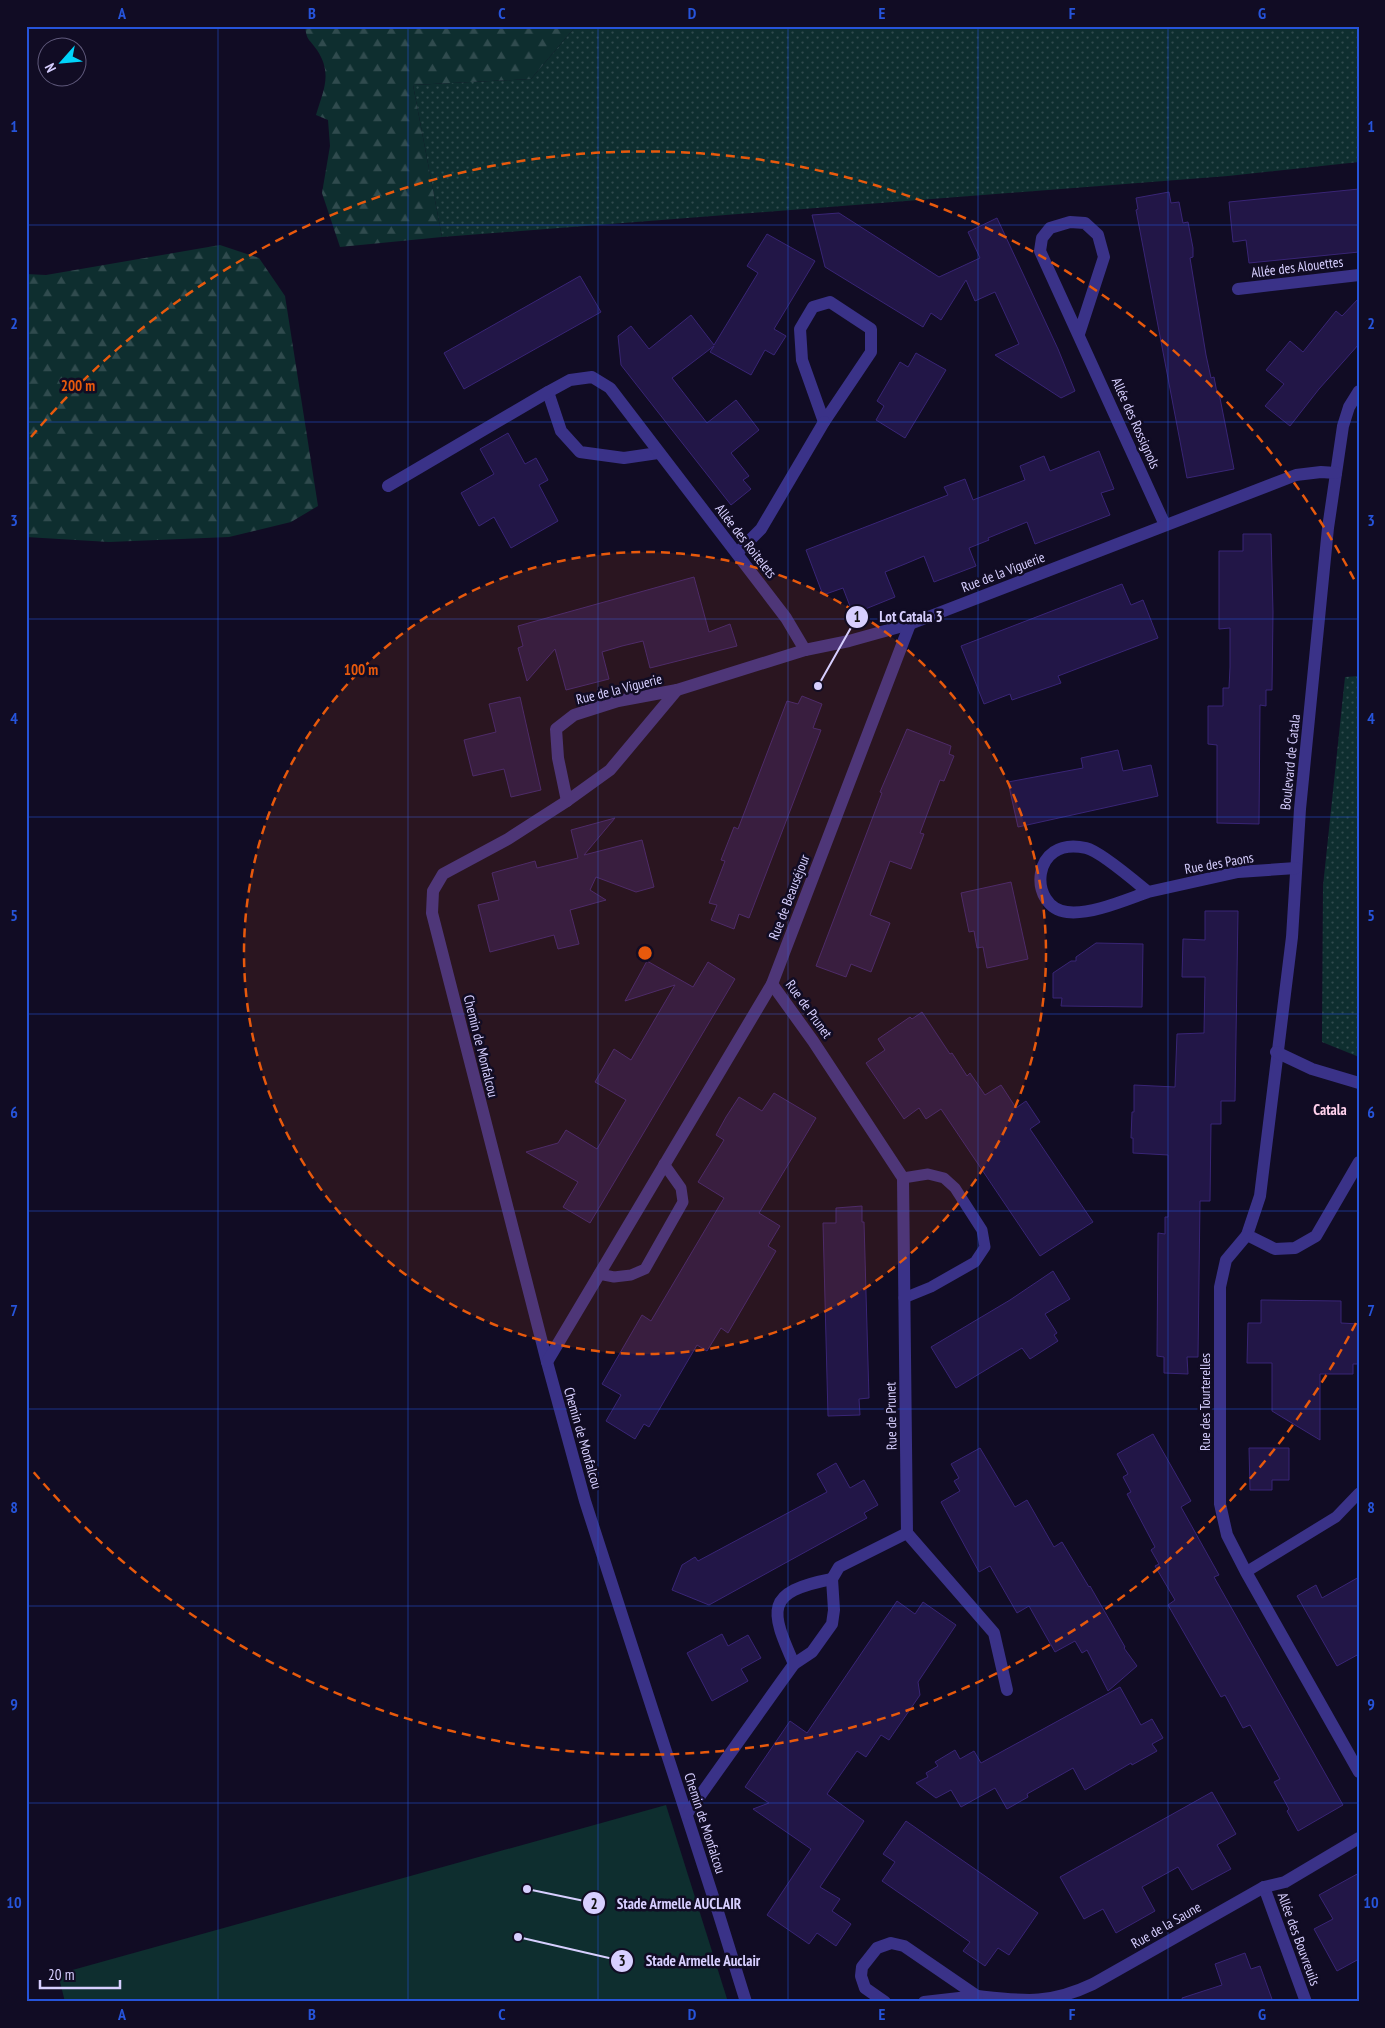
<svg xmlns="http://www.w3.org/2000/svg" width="1385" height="2028" font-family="'PT Sans Narrow',sans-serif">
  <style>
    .grass { fill: url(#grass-dots) }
    .forest { fill: url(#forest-firs) }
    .pitch { fill: #0e2e2f }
    .building { fill: #221647; stroke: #392576 }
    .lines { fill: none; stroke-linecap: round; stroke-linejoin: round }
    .lane { stroke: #3a3288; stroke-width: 11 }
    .street { stroke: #3a3288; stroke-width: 12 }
    .grid { fill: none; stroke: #2654da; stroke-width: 1; stroke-opacity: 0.55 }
    .ring { fill: none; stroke: #e8590c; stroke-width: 2.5; stroke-dasharray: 9 6 }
    .labels { text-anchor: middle; stroke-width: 5; stroke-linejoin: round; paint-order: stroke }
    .street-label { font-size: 14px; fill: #d7cfff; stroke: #110c24 }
    .neighbourhood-label { font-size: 15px; font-weight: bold; fill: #ffd1ec; stroke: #110c24 }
    .centre { fill: #e8590c; stroke: #110c24; stroke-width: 2.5 }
    .ring-label { font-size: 15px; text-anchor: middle; font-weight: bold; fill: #e8590c; stroke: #110c24; stroke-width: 5; stroke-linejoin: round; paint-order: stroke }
    .leader { fill: none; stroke: #d7cfff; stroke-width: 2 }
    .callout-dot { fill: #d7cfff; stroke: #110c24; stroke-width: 2 }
    .mark-label { font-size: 15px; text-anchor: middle; font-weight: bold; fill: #111 }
    .callout-label { font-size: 15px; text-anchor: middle; font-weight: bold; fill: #d7cfff; stroke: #110c24; stroke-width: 5; stroke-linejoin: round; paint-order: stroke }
    .neatline { fill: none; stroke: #2654da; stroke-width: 2 }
    .grid-label { font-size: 16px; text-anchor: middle; font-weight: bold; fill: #2654da }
  </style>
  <defs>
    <pattern id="grass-dots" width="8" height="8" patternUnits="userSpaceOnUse" patternTransform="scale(1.25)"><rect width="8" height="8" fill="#0e2e2f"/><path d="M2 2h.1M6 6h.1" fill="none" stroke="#304b4e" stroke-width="1.8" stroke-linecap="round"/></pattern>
    <pattern id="forest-firs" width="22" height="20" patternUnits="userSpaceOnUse" patternTransform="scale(1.25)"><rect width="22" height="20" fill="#0e2e2f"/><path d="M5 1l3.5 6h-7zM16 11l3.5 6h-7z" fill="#304b4e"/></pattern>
  </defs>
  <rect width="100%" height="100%" fill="#110c24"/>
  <!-- grass -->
  <g class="grass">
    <polygon points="576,26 1359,26 1359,162 1228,176 442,237 413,85 531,79"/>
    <polygon points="1359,676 1359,1057 1322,1042 1323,886 1345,677"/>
  </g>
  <!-- forest -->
  <g class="forest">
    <path d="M 305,26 L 576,26 L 531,79 L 413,85 L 442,237 L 340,247 L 322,193 L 330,146 L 328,120 L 316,115 C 323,91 333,74 317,50 C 309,38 307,42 305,26 Z"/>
    <polygon points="220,245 259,258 285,296 318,506 291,522 229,537 109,542 26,537 26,274 46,275"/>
  </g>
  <!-- pitch -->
  <polygon class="pitch" points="666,1805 728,2002 65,2002 58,1974"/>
  <!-- building -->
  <g class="building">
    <polygon points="1359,189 1359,252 1249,263 1246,240 1233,242 1229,202"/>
    <polygon points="1169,192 1171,203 1179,202 1183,223 1188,222 1193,248 1193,257 1190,258 1206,355 1211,378 1214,377 1217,393 1219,393 1234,469 1187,478 1136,210 1138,209 1136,198"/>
    <polygon points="839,213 939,277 980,258 968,232 997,218 1058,349 1075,391 1061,398 995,355 1019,344 995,292 975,301 966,280 941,320 931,313 923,327 825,267 812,215"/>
    <polygon points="767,234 815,261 774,329 786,336 774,355 765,350 751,375 710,352 714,346 672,378 707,423 736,400 759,430 731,453 749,476 743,480 751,489 731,505 621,365 618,336 631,326 649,349 691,315 714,345 758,273 747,266"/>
    <polygon points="580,276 601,312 464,389 444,353"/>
    <polygon points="1359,298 1359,344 1319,389 1290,426 1265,406 1284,384 1266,370 1290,341 1303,352 1336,311 1342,316"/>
    <polygon points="916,353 946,370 905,438 876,420 884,406 877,401 900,362 908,367"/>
    <polygon points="508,433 525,464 536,458 548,480 539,485 558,521 511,548 494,517 479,526 461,493 494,474 480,449"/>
    <polygon points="1099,451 1114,489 1101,493 1110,515 1035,544 1027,522 988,538 989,540 969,548 976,566 934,582 924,556 905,564 885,572 895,597 853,614 843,588 823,595 806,550 948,495 944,487 965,479 973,500 1025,480 1020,466 1044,456 1050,471"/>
    <polygon points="1243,534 1271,534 1273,612 1272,690 1266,690 1266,706 1260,705 1259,824 1217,823 1217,745 1208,744 1208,706 1223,706 1223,688 1229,688 1230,667 1230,628 1219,629 1219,551 1243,551"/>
    <polygon points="694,577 709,632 730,624 737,646 650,668 643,641 622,646 602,652 609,679 566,690 555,649 527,681 518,648 523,646 518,626"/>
    <polygon points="1122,584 1131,605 1143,600 1158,638 1058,676 1061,683 1012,700 1010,694 984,704 961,646"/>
    <polygon points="802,696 822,704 813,728 821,730 749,918 739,914 734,929 711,920 717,905 709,903 725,861 721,860 734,827 738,829 787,701 798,704"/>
    <polygon points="520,697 541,790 511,797 504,769 473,776 464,740 496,732 489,704"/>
    <polygon points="907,729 951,746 949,754 954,756 944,781 940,780 920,833 924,834 911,869 890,861 870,915 890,923 871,972 851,964 846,977 816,966 874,814 882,793 880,792"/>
    <polygon points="1118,750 1123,771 1151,765 1158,796 1018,827 1008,782 1083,768 1081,758"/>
    <polygon points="615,818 584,855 642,840 654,887 636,892 596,877 590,890 606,900 570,910 579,944 558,949 554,935 490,952 478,905 499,900 492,873 535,861 537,868 578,858 571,830"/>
    <polygon points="1011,882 1028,959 987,968 983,947 977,948 974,931 969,932 961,893"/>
    <polygon points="1205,911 1238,911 1235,1101 1221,1101 1221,1124 1211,1124 1210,1201 1200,1201 1198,1357 1187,1357 1188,1374 1164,1373 1164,1357 1157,1356 1158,1233 1165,1234 1165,1217 1168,1217 1168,1155 1133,1153 1133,1138 1131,1138 1132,1112 1134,1112 1134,1085 1175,1087 1177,1034 1204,1033 1205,977 1182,977 1183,939 1205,940"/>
    <polygon points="1096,943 1143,944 1142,1007 1061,1006 1062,998 1053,998 1053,973 1071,961 1076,961 1076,957"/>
    <polygon points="647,961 693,987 708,962 735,979 590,1223 563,1207 578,1182 526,1152 558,1143 566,1130 597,1149 626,1100 595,1082 614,1049 631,1060 675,985 625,1001"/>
    <polygon points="922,1012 950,1054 952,1053 967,1076 970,1073 985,1095 1001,1085 1016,1108 1026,1101 1040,1122 1030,1129 1093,1222 1040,1256 941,1109 926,1119 919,1108 904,1119 866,1063 885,1050 878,1039 910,1017 912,1019"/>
    <polygon points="774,1093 816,1118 759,1213 780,1226 768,1246 776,1251 728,1333 721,1328 707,1351 697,1345 649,1427 644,1424 635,1439 606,1421 621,1395 602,1384 642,1315 651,1321 724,1198 698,1182 724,1140 716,1135 726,1117 739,1097 762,1111"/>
    <polygon points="862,1206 862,1222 864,1222 869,1398 859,1399 860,1415 828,1416 823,1223 836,1223 836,1208"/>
    <polygon points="1053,1271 1070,1299 1045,1314 1057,1333 1054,1335 1058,1341 1030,1359 1022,1348 956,1388 931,1347 1010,1300"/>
    <polygon points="1261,1300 1341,1301 1341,1323 1359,1324 1359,1364 1353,1364 1353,1374 1320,1374 1320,1440 1272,1411 1272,1363 1247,1363 1248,1323 1261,1323"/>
    <polygon points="1153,1434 1191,1501 1181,1507 1219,1575 1214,1577 1343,1805 1298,1831 1287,1811 1289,1809 1274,1782 1280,1779 1250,1725 1243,1728 1225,1695 1221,1697 1168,1605 1175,1600 1155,1566 1159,1564 1151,1550 1155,1547 1127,1494 1131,1492 1123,1477 1128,1474 1117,1454"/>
    <polygon points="980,1448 1015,1507 1027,1500 1054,1547 1062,1542 1089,1587 1090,1586 1125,1647 1124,1648 1137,1666 1108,1691 1087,1650 1082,1653 1075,1641 1055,1652 1029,1606 1017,1613 990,1566 979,1572 941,1502 960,1491 954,1481 959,1478 951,1464"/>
    <polygon points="1249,1448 1289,1448 1289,1480 1272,1480 1272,1490 1250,1490"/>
    <polygon points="836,1463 850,1488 864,1480 878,1505 864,1513 867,1518 709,1605 672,1590 682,1565 695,1557 698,1561 827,1492 817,1474"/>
    <polygon points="1359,1577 1359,1654 1337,1666 1297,1596 1316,1585 1322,1598"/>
    <polygon points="897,1601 915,1614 923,1602 956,1625 918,1682 920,1695 889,1740 881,1735 866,1757 857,1751 827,1794 864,1821 820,1887 840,1899 832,1911 851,1924 836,1946 817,1933 809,1944 767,1915 811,1849 753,1809 769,1803 745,1787 790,1721 807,1733"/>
    <polygon points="722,1634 728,1646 748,1635 761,1658 741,1669 748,1681 712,1701 687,1653"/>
    <polygon points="1120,1687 1141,1725 1152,1719 1163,1738 1152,1744 1157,1751 1132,1765 1131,1763 1085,1790 1073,1768 1027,1794 1028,1797 1007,1809 995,1788 961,1807 951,1790 936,1798 916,1783 928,1777 926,1773 938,1766 935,1762 955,1750 960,1759 974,1751 981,1763"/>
    <polygon points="1212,1792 1236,1834 1217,1845 1231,1869 1192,1890 1178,1867 1142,1887 1155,1911 1116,1933 1103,1909 1084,1919 1060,1877"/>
    <polygon points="906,1821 1038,1913 1009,1955 998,1948 985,1966 963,1951 970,1942 882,1881 895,1862 883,1854"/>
    <polygon points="1359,1873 1359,1959 1337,1971 1314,1929 1333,1919 1319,1895"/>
    <polygon points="1245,1953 1251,1969 1260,1966 1273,2002 1183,2002 1182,1998 1222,1985 1215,1964"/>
  </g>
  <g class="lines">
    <!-- lane -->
    <g class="lane">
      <polyline points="903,1178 928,1174 944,1178 955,1188 982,1230 985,1247 975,1262 931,1287 904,1298"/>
      <polyline points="599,1274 614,1277 631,1275 645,1269 683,1202 681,1188 664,1164"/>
      <polyline points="1246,1572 1336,1517 1359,1493"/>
    </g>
    <!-- street -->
    <g class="street">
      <polyline points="1238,289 1359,275"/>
      <polygon points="830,302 871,329 871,352 824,422 802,360 800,329 813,307"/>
      <polyline points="1079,334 1104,257 1098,235 1085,223 1070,222 1050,228 1042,238 1040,251 1165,525"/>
      <polyline points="1359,391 1349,407 1343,426 1328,528 1300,809 1292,937 1260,1196 1247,1235 1275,1249 1295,1248 1316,1236 1359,1162"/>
      <polyline points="548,392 561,431 580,452 624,458 658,453"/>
      <polyline points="388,486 548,392 570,380 592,377 610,388 786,618 805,650"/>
      <polyline points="737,553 761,529 824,422"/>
      <polyline points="677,690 610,770 567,801 508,839 443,874 433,891 432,913 547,1362 585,1501 719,1915 746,2002"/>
      <polyline points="567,801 558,758 556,729 574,715 618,701 677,690 805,650 849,641 910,624 1296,475 1321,472 1336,473"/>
      <path d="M 1148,892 C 1125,900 1091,915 1067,912 C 1028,908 1030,835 1086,848 C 1100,851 1136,882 1148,892 L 1238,872 L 1296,868"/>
      <polyline points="1276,1052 1312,1069 1359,1083"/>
      <polyline points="1247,1235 1226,1260 1220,1287 1220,1504 1227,1535 1246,1572 1359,1772"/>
      <polyline points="547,1362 772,984 910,624"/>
      <polyline points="907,1533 994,1633 1007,1690"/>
      <path d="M 794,1664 C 770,1610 764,1592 832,1579"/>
      <polyline points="687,1814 781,1682 794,1664 812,1652 832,1624 834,1610 832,1579 839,1567 907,1533 903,1178 813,1041 772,984"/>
      <polyline points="1264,1887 1306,2002"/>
      <path d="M 977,1996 C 1024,2001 1049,2005 1093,1984 L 1264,1887 L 1285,1882 L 1359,1838"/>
      <polyline points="885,2002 865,1988 861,1976 862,1967 877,1948 891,1943 904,1946 977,1996 924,2002"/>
    </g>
  </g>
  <!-- grid -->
  <path class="grid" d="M 218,26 L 218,2002M 408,26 L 408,2002M 598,26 L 598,2002M 788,26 L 788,2002M 978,26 L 978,2002M 1168,26 L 1168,2002M 26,225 L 1359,225M 26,422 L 1359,422M 26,619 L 1359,619M 26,817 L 1359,817M 26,1014 L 1359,1014M 26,1211 L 1359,1211M 26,1409 L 1359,1409M 26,1606 L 1359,1606M 26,1803 L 1359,1803"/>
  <!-- distance rings -->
  <circle cx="645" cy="953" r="401" fill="#e8590c" fill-opacity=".12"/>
  <g class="ring">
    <circle cx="645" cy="953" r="401"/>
    <path d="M1356 1323A802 802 0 0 1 31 1469M31 437A802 802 0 0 1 1356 583"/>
  </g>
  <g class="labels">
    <!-- street labels -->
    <g class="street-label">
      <text transform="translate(1297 267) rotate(-7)" y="5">Allée des Alouettes</text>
      <text transform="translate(1136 423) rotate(66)" y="5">Allée des Rossignols</text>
      <text transform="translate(746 541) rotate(52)" y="5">Allée des Roitelets</text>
      <text transform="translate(1003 572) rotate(-21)" y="5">Rue de la Viguerie</text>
      <text transform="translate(619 689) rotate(-14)" y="5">Rue de la Viguerie</text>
      <text transform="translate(1290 762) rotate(-84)" y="5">Boulevard de Catala</text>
      <text transform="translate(1219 863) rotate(-10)" y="5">Rue des Paons</text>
      <text transform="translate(789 897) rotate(-69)" y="5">Rue de Beauséjour</text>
      <text transform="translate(809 1009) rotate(54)" y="5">Rue de Prunet</text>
      <text transform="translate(481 1046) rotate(76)" y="5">Chemin de Monfalcou</text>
      <text transform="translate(1205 1402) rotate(-90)" y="5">Rue des Tourterelles</text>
      <text transform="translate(891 1416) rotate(-91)" y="5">Rue de Prunet</text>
      <text transform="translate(583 1438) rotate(74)" y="5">Chemin de Monfalcou</text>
      <text transform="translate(705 1823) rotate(72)" y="5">Chemin de Monfalcou</text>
      <text transform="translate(1166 1925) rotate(-30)" y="5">Rue de la Saune</text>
      <text transform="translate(1299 1939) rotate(70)" y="5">Allée des Bouvreuils</text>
    </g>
    <!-- neighbourhood labels -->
    <g class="neighbourhood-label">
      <text x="1330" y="1115">Catala</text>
    </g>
  </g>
  <circle cx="645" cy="953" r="8" class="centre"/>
  <g class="ring-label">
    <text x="78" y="391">200 m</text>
    <text x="361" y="675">100 m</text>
  </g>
  <!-- callouts -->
  <path class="leader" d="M818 686L857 617M527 1889L594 1903M518 1937L622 1961"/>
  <g class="callout-dot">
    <circle cx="818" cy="686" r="5"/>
    <circle cx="527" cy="1889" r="5"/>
    <circle cx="518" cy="1937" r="5"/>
    <circle cx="857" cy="617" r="12"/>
    <circle cx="594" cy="1903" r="12"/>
    <circle cx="622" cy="1961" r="12"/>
  </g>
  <g class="mark-label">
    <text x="857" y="622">1</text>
    <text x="594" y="1909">2</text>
    <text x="622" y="1966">3</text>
  </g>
  <g class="callout-label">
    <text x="911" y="622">Lot Catala 3</text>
    <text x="679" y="1909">Stade Armelle AUCLAIR</text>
    <text x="703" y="1966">Stade Armelle Auclair</text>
  </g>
  <!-- border -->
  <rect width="1385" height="2028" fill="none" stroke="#110c24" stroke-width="55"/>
  <!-- north arrow -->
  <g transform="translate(62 62) rotate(243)"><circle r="24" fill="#110c24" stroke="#605a7c"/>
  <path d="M0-4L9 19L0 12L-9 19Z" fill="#00d4fa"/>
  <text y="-8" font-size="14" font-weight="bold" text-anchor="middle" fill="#d7cfff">N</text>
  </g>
  <!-- scale -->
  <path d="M40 1980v8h80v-8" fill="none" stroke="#d7cfff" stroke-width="2.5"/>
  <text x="48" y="1980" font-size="15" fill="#d7cfff" stroke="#110c24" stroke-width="4" paint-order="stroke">20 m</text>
  <rect x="28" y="28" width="1330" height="1972" class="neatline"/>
  <g class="grid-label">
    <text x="122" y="19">A</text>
    <text x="312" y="19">B</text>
    <text x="502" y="19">C</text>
    <text x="692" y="19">D</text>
    <text x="882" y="19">E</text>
    <text x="1072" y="19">F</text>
    <text x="1262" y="19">G</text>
    <text x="14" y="132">1</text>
    <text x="1371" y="132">1</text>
    <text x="14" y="329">2</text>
    <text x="1371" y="329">2</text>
    <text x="14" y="526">3</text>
    <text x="1371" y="526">3</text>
    <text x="14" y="724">4</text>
    <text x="1371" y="724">4</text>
    <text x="14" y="921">5</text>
    <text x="1371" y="921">5</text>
    <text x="14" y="1118">6</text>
    <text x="1371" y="1118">6</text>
    <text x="14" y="1316">7</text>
    <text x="1371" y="1316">7</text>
    <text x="14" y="1513">8</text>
    <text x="1371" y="1513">8</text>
    <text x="14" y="1710">9</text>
    <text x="1371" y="1710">9</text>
    <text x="14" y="1908">10</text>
    <text x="1371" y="1908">10</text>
    <text x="122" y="2020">A</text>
    <text x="312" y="2020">B</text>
    <text x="502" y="2020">C</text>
    <text x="692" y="2020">D</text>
    <text x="882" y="2020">E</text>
    <text x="1072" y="2020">F</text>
    <text x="1262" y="2020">G</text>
  </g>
</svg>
